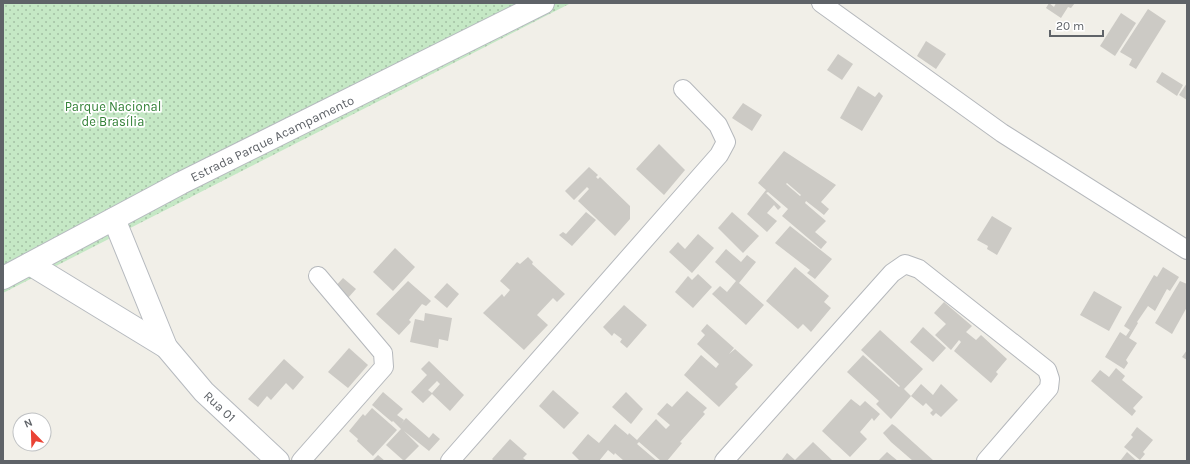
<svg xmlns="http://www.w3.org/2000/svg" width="1190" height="464" font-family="Karla,sans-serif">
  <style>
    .park { fill: url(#park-dots) }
    .building { fill: #cccac5; fill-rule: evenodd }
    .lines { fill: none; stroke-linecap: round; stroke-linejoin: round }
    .street-casing { stroke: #b5b8bc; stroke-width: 20 }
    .secondary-casing { stroke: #b6babf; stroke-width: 24 }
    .street { stroke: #fff; stroke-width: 18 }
    .secondary { stroke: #fff; stroke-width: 22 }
    .labels { text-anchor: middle; stroke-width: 3.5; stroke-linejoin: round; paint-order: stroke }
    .park-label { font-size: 13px; fill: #348238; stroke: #fff }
    .street-label { font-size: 13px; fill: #5f6368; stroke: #fff }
  </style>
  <defs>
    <pattern id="park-dots" width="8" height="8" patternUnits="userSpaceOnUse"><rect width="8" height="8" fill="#c5e8c5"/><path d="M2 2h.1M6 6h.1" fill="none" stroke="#a3c0a4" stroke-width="1.8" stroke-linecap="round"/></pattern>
  </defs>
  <rect width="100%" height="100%" fill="#f1efe8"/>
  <!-- park -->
  <polygon class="park" points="3,3 571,3 3,293"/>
  <!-- building -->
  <g class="building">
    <polygon points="1049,3 1054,7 1056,3 1075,3 1071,8 1068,7 1061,18 1046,8"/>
    <polygon points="1148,9 1166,21 1136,69 1129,65 1132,59 1120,52"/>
    <polygon points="1121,13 1136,23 1115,56 1100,46"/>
    <polygon points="926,41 946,54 936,69 917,56"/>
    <polygon points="838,54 853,64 842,80 827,70"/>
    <polygon points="1162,72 1183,85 1177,96 1156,82"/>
    <polygon points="1187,83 1187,100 1179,95"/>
    <polygon points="858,86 875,97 879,92 883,96 862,131 840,118"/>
    <polygon points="743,103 762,115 752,131 732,118"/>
    <polygon points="659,144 685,170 664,195 636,169"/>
    <path d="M 784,151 L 836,185 L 821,202 L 829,209 L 824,215 L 806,201 L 805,203 L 826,221 L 815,232 L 827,242 L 821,249 L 782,216 L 788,209 L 768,192 L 766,193 L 781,207 L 778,210 L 774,205 L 767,213 L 777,221 L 767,232 L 747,214 L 766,190 L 758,183 ZM 787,183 L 801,195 L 800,196 L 786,184 Z"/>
    <polygon points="589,167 598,175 596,177 598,179 600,177 630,206 630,219 615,236 578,201 589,189 587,187 574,200 565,191"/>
    <polygon points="586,212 596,220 572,246 559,235 563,232 566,234"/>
    <polygon points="732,212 759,236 743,253 718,228"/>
    <polygon points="992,216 1012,228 997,255 987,249 988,246 977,240"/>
    <polygon points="790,226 832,259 815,279 807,273 810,270 775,243"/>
    <polygon points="698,234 714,248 692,273 669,252 678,242 685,249"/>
    <polygon points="395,248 415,267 393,291 373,272"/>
    <polygon points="726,249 741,262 747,255 756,262 739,283 764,305 746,325 712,294 720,286 727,292 736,281 715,262"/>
    <polygon points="528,257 533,262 532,264 565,294 557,302 553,298 537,315 548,325 524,350 483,313 502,294 504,297 510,290 500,281 517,262 520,264"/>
    <polygon points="795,267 829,296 824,302 831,308 811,332 803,324 798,329 766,301"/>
    <polygon points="1163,267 1179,277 1170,291 1167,289 1155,311 1148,306 1137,322 1138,323 1129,338 1137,343 1126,360 1128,363 1124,369 1105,357 1120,332 1126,336 1130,330 1124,326 1154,275 1157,277"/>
    <polygon points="698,274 712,287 693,308 675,292 688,276 692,280"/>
    <polygon points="343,278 356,289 347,299 334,288"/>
    <polygon points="408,281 431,301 426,306 422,304 409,320 411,322 399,335 376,314"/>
    <polygon points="1180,281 1187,284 1187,307 1172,334 1155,323"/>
    <polygon points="447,283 459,294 447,308 434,297"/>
    <polygon points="1094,291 1122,307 1109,331 1080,315"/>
    <polygon points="944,302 972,326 966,332 976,340 981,335 1007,359 996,372 998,374 991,383 954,351 961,342 959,340 951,350 935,335 946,324 934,313"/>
    <polygon points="624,305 647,325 627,348 620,342 622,339 614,333 612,336 603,327"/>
    <polygon points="425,313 452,318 448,341 439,339 438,348 410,342 415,319 424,321"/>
    <polygon points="707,324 734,348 729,354 735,349 753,365 735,384 738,387 719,407 684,375 701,355 716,368 719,364 697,344 705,335 701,331"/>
    <polygon points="923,327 946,348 933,362 910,342"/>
    <polygon points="880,330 923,369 904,389 911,396 921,384 933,395 941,384 958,400 941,417 936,413 933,416 930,413 933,410 926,403 923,406 911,396 891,419 876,404 879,401 847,372 863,355 899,387 900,386 861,350"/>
    <polygon points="349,348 368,365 348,388 328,372"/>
    <polygon points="1187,350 1187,360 1182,357"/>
    <polygon points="284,359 304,377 293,390 286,383 271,400 267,396 258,407 248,399"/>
    <path d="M 429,361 L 464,395 L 450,411 L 432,394 L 423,403 L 411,392 L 427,375 L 421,369 ZM 437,381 L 440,384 L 432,393 L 428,390 Z"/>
    <polygon points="1116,368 1125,376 1122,380 1143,397 1133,408 1136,411 1132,416 1091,381 1100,370 1109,377"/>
    <polygon points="553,390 579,413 564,429 539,406"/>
    <polygon points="687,391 707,408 703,412 705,414 680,442 682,443 667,461 661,461 639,442 637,444 657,461 624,461 615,453 614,455 608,450 599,461 580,461 572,453 588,434 599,443 615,424 628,435 629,433 637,440 656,419 666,429 670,425 657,414 667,403 672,407"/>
    <polygon points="383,392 403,409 397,415 404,420 401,424 406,418 429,438 433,433 440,439 429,451 404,431 419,446 404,461 386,445 401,429 393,421 392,422 372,405"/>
    <polygon points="626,392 643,409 631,424 612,407"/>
    <polygon points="851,399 860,406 865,401 880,414 874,421 872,418 860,432 867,439 850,457 822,431"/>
    <polygon points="372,408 397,430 373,456 357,441 358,439 349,431 363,414 365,416"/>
    <polygon points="892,424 895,426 934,461 913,461 891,442 883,433"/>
    <polygon points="1137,427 1153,440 1143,452 1145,454 1140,460 1124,447 1133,437 1131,435"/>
    <polygon points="510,439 527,454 523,458 527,461 494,461 492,459"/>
    <polygon points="813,442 833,461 781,461 787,453 795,460"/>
    <polygon points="887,452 898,461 878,461"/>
    <polygon points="1127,452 1137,461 1120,461"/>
    <polygon points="378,455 385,461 372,461"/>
  </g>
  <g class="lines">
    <!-- street casing -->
    <g class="street-casing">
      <g id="street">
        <polyline points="821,3 1002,133 1187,250"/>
        <polyline points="301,461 384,367 383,353 318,276"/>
        <polyline points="450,461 719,155 726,142 718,125 683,89"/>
        <polyline points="724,461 892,273 905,264 919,269 1047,370 1050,379 1049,388 986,461"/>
      </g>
    </g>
    <!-- secondary casing -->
    <g class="secondary-casing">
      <g id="secondary">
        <polyline points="114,219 166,347 204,392 278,461"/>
        <polyline points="30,264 166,347"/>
        <polyline points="3,278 181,183 543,3"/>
      </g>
    </g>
    <!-- street -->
    <use href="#street" class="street"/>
    <!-- secondary -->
    <use href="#secondary" class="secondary"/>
  </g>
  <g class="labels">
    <!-- park labels -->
    <g class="park-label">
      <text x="113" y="111">Parque Nacional<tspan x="113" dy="15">de Brasília</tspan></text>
    </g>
    <!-- street labels -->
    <g class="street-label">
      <text transform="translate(272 138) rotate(-26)" y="5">Estrada Parque Acampamento</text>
      <text transform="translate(220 406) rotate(43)" y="5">Rua 01</text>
    </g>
  </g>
  <!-- border -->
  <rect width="1190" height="464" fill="none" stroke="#5f6368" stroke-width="8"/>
  <!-- north arrow -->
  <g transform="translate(32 432) rotate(337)"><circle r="19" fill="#ffffff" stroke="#bfc1c3"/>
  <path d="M0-3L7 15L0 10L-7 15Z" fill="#ea4335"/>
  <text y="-6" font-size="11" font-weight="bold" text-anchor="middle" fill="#5f6368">N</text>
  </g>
  <!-- scale -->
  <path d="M1050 30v6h53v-6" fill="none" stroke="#5f6368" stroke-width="2"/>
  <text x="1056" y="30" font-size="12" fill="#5f6368" stroke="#ffffff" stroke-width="3" paint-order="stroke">20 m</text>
</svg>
